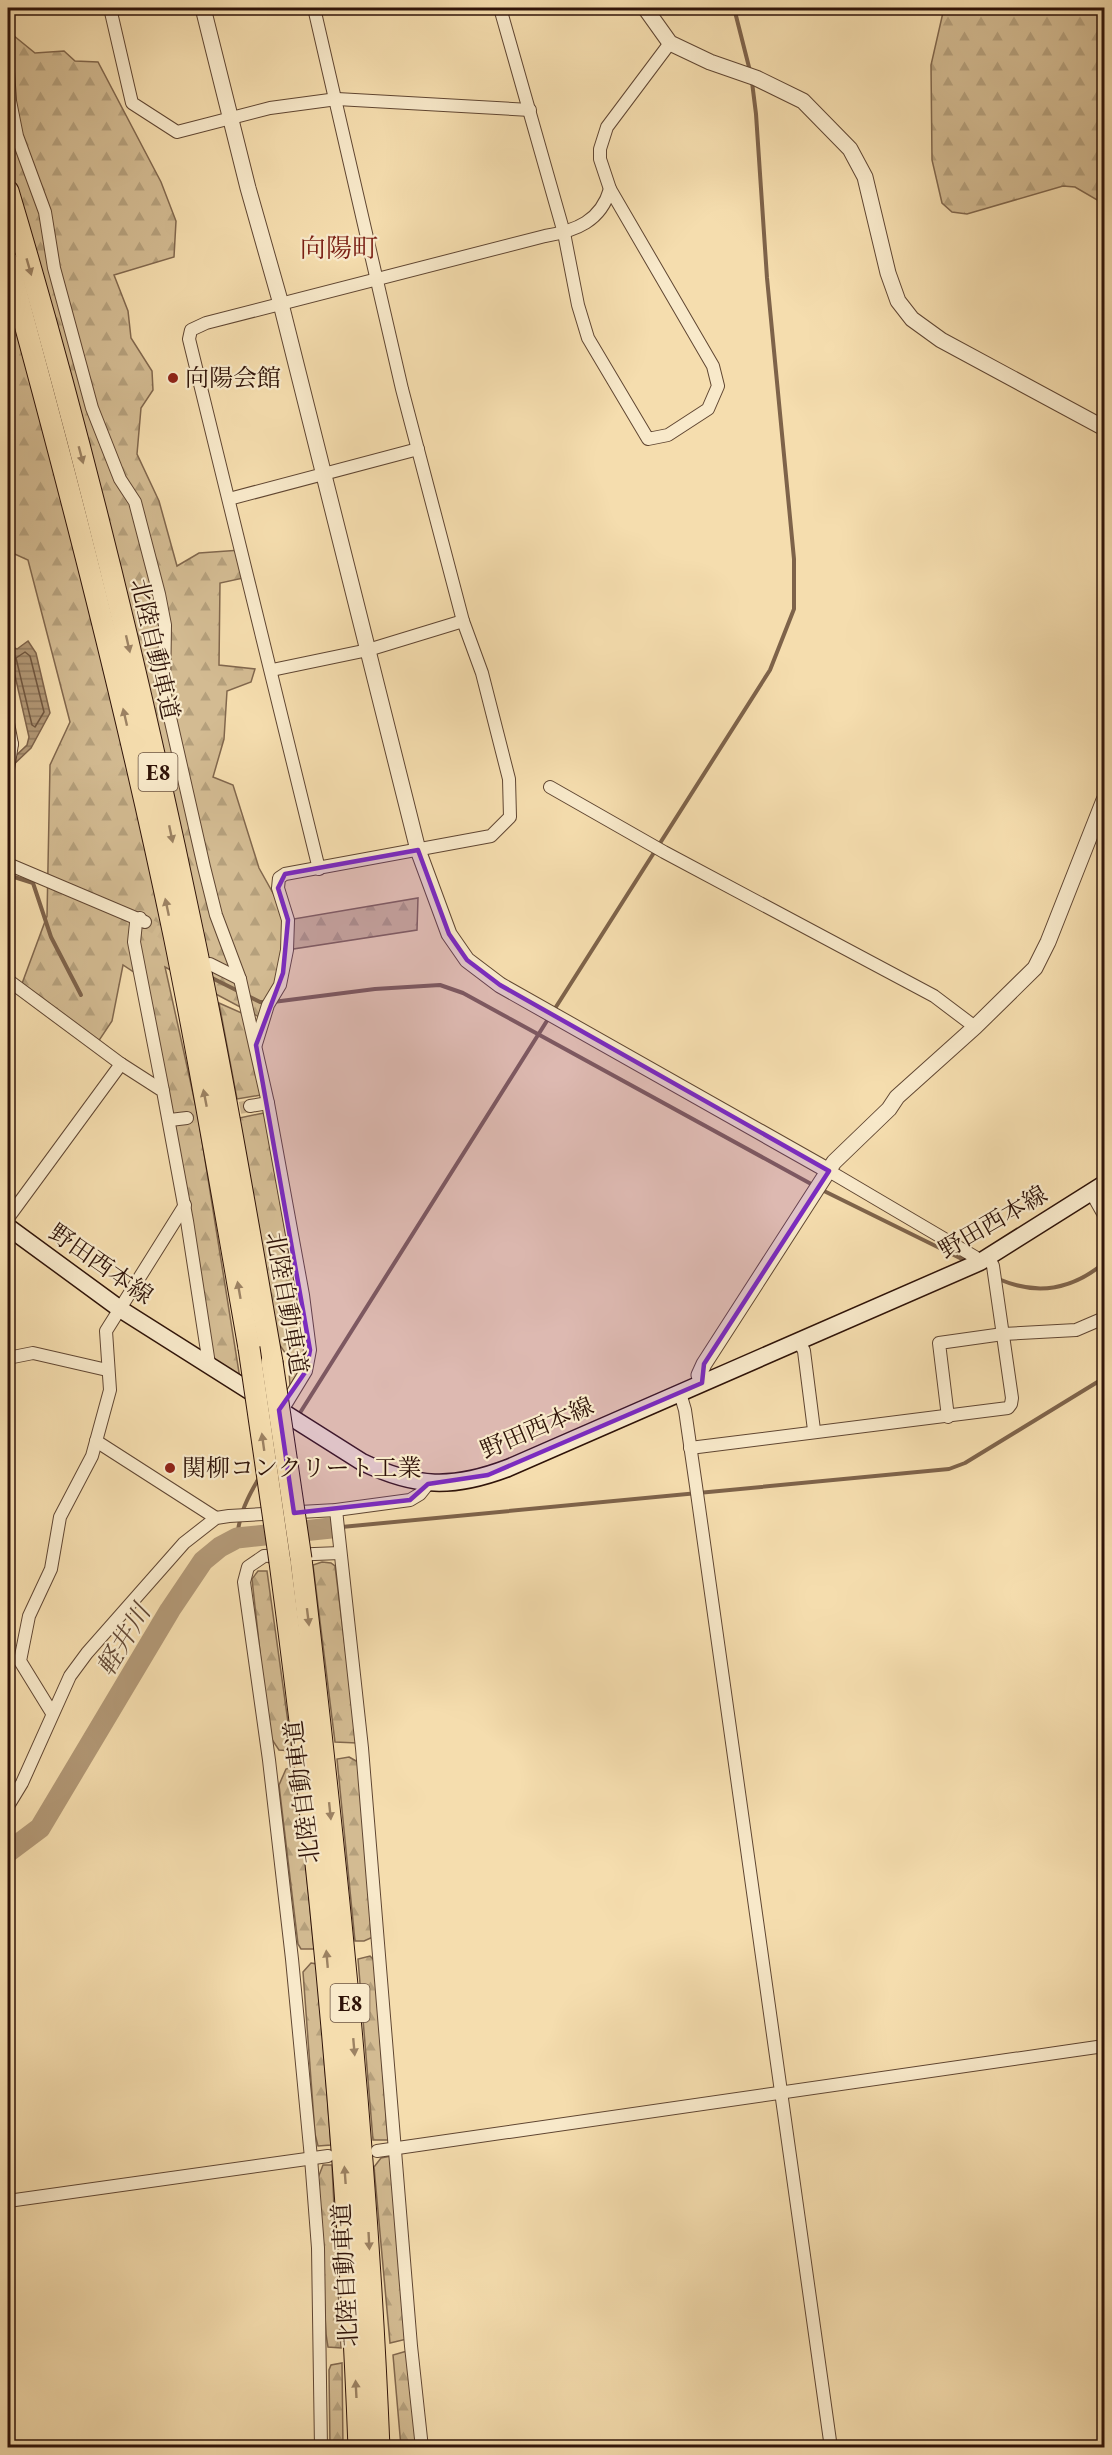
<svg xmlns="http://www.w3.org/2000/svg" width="1112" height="2455" font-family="'EB Garamond','Noto Serif JP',serif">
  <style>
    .forest { fill: url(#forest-firs); stroke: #81674d; stroke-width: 1.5 }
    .water { fill: url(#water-rules); stroke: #7e634a; stroke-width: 1.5 }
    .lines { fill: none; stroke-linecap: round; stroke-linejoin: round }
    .shore { stroke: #70563f; stroke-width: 1.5 }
    .stream { stroke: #7e634a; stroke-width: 4 }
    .river { stroke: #b29876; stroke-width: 21 }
    .minor-tunnel { stroke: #cdb58d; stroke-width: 12; stroke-dasharray: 12 6; stroke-linecap: butt }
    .minor-casing { stroke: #604632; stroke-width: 14 }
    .tertiary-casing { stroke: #604632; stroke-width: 17 }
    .secondary-casing { stroke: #2f1308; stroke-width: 19 }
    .motorway-casing { stroke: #2f1308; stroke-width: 23 }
    .minor { stroke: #f8e9ca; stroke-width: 12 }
    .tertiary { stroke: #f8e9ca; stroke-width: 15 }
    .secondary { stroke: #f8e9ca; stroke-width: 16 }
    .motorway { stroke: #f5ddae; stroke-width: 21 }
    .motorway-bridge-casing { stroke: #2f1308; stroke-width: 23; stroke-linecap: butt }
    .motorway-bridge { stroke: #f5ddae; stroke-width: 21 }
    .oneway { fill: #9c8263 }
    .marked { fill: #7b2cbf; fill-opacity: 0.2; stroke: #7b2cbf; stroke-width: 4.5; stroke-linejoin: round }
    .poi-dot { fill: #8f2418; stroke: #f8e9ca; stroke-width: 2 }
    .labels { text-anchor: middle; stroke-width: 4.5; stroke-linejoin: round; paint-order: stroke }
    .shield { fill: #f8e9ca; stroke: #6b5342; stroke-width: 1.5 }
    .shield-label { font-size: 22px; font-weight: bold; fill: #2f1308 }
    .poi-label { font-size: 24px; fill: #2f1308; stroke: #f8e9ca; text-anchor: start }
    .street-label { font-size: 24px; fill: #2f1308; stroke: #f8e9ca }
    .neighbourhood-label { font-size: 26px; fill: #7a1f14; stroke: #f8e9ca }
    .water-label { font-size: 26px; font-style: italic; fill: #634834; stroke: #f8e9ca }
  </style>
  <defs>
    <pattern id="forest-firs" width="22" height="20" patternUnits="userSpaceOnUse" patternTransform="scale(1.5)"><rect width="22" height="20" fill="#d3bb92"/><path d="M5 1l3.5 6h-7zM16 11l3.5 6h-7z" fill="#b5a07c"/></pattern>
    <pattern id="water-rules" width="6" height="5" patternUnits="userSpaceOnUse" patternTransform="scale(1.5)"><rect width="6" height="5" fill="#b29876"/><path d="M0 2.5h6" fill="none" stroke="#917b5f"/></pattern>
  </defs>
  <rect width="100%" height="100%" fill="#f5ddae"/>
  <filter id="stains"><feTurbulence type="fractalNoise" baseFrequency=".00333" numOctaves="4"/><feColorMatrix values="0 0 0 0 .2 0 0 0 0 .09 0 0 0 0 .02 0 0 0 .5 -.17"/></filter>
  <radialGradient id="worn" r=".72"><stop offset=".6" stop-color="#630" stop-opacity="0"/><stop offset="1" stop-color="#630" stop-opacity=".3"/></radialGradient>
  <!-- forest -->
  <g class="forest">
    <polygon points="944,8 1104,8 1104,204 1075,187 1063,186 967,214 952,212 942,203 932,160 931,65"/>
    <polygon points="8,31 35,53 64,51 75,61 98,62 161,182 176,221 174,257 114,275 128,311 131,338 152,371 153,390 141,408 137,454 159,501 177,566 199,553 241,550 248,577 220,583 219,665 255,669 251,682 227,691 224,739 213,777 233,785 259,868 288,920 418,898 417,930 287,950 263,1019 165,967 198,1116 241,1385 209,1364 141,977 123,965 112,1021 96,1045 20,989 47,916 50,765 70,722 28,560 8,551"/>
    <polygon points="219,1003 244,1014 261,1095 237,1099"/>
    <polygon points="264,1113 297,1296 304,1350 299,1371 290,1386 288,1357 275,1338 239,1118"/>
    <polygon points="322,1562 331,1563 335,1566 357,1743 335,1742 313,1565"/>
    <polygon points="258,1571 267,1571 292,1751 279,1750 269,1735 252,1579"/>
    <polygon points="349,1757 358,1762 373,1937 364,1941 355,1941 337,1759"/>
    <polygon points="296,1766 314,1949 301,1949 298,1944 279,1785 286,1769"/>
    <polygon points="370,1956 374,1960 388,2140 373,2140 358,1959"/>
    <polygon points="311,1963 317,1964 331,2145 318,2146 315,2134 303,1972"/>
    <polygon points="391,2156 407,2339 390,2343 374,2167 381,2158"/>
    <polygon points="323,2165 332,2165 341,2348 328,2347 326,2334 318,2178"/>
    <polygon points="407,2351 418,2447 401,2447 393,2355"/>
    <polygon points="342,2363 343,2447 330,2447 329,2370 331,2365"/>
  </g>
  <!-- water -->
  <polygon class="water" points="28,641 36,653 50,713 31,748 8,770 8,763 27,745 29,737 8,645 17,649"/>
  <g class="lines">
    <!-- shore -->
    <polygon class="shore" points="25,652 30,656 44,712 35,727 32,725 16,658"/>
    <!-- stream -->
    <g class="stream">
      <polyline points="734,8 750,71"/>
      <polyline points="8,875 33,883 51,937 81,995"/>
      <polyline points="210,977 238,991"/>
      <polyline points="248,996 260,1002 266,1002"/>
      <polyline points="273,1002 375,989 440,985 463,993 813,1185"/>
      <polyline points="554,1010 770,670 794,609 794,559 767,278 756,114 752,82"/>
      <polyline points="820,1189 966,1261"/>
      <path d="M 1001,1280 C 1039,1296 1074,1288 1104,1263"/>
      <polyline points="298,1416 550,1016"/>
      <polyline points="331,1528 949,1469 965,1463 1104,1378"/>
      <path d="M 237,1538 C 239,1515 247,1498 259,1478"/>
    </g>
    <!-- river -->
    <polyline class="river" points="8,1852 40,1828 170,1610 203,1561 220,1547 237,1538 331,1528"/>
    <!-- minor-tunnel -->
    <g class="minor-tunnel">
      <polyline points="145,922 177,942"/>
      <polyline points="187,1118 250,1106"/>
    </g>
    <!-- minor casing -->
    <g class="minor-casing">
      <g id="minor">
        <polyline points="110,8 132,103 177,132 270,108 337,99 530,110"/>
        <polyline points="500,8 564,233 578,305 588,338 648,439 668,435 708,409 718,386 713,366 610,189 600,159 600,149 607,127 670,43"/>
        <polyline points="8,71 10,101 17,136 45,212 54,268 92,408 120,479 135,502 159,594 165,625 164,691 204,867 216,915 240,979 268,1103 303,1295 310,1350 306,1371 281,1412"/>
        <polyline points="229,499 418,449"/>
        <polyline points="272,670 368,650 463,621"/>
        <polyline points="8,723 12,744 8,743"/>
        <polyline points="8,769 12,744"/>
        <polyline points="550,787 664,852 934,996 975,1027"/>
        <polyline points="8,864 145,922"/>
        <path d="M 319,869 L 189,339 L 191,330 L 206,323 L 545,236 C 576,231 601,221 610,189"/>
        <polyline points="140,918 136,923 134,942 163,1091"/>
        <polyline points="210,964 240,979"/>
        <polyline points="8,980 121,1064 163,1091 187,1221 209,1364"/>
        <polyline points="256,1044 268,1005 280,985 287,950 288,920 278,888 279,878 285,874 491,836 510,817 509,779 482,673 463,621 402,389 314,8"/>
        <polyline points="250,1106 268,1103"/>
        <polyline points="170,1120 187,1118"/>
        <polyline points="829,1171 975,1257 980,1262"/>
        <polyline points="1091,1192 1104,1215"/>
        <polyline points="8,1218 121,1064"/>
        <polyline points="799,1341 804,1351 814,1430"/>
        <polyline points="8,1358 33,1353 107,1370"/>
        <polyline points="680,1393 685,1410 696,1486 831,2448"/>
        <polyline points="948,1417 939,1343 1003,1334 1076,1330 1104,1318"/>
        <polyline points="96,1441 216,1518"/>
        <polyline points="690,1448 1008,1408 1011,1404 1012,1398 993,1266 989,1258"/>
        <polyline points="336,1510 362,1748 411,2346 422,2448"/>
        <polyline points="52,1713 20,1661 29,1616 51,1569 60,1517 92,1456 110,1390 106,1331 185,1205"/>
        <polyline points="8,1806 22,1783 70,1676 87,1653 184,1543 216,1518 229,1516 336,1510 410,1500 420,1494 428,1484"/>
        <polyline points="377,2151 1104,2046"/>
        <polyline points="8,2201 328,2156"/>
        <polyline points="321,2448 318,2248 311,2158 292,1959 269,1760 244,1582 248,1567 264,1556 340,1553"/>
      </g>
    </g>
    <!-- tertiary casing -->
    <g class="tertiary-casing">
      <g id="tertiary">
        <polyline points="203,8 248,188 281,304 418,850 449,934 467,960 500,985 829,1171"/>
        <polyline points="645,8 670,43 710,62 756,78 803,101 850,149 865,177 888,273 898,301 912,319 941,340 1104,428"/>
        <polyline points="702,1383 699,1375 704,1364 834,1162 889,1109 897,1097 975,1027 1035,968 1048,942 1104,800"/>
      </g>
    </g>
    <!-- secondary casing -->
    <g class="secondary-casing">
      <path id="secondary" d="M 8,1227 L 120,1309 L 362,1462 C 416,1488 453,1489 508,1468 L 980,1262 L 1104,1184"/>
    </g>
    <!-- motorway casing -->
    <g class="motorway-casing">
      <g id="motorway">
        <path d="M 8,191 C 81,435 141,684 193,934 C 223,1076 247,1219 272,1362"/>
        <path d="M 8,262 C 69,485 127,709 174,935 C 202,1072 225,1210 249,1348"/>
        <path d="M 301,1559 C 336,1856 367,2149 379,2448"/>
        <path d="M 280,1562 C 319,1856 348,2151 359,2448"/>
      </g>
    </g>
    <!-- minor -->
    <use href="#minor" class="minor"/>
    <!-- tertiary -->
    <use href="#tertiary" class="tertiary"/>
    <!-- secondary -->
    <use href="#secondary" class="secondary"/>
    <!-- motorway -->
    <use href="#motorway" class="motorway"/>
    <!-- motorway-bridge casing -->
    <g class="motorway-bridge-casing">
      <g id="motorway-bridge">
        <polyline points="249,1348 280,1562"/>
        <polyline points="272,1362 301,1559"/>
      </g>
    </g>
    <!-- motorway-bridge -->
    <use href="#motorway-bridge" class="motorway-bridge"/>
  </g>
  <!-- one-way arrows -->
  <defs><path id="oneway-solid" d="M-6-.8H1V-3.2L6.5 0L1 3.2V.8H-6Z" transform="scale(1.5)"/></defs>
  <g class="oneway">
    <use href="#oneway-solid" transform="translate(29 267) rotate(74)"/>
    <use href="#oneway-solid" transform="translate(81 455) rotate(75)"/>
    <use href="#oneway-solid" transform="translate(128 644) rotate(77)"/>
    <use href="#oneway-solid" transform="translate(125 717) rotate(-103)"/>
    <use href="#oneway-solid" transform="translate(171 834) rotate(78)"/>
    <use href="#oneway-solid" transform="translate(167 907) rotate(-102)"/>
    <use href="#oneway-solid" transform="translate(205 1098) rotate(-101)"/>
    <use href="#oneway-solid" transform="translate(239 1290) rotate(-100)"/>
    <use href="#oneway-solid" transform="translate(263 1442) rotate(-98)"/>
    <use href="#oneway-solid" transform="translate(308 1617) rotate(83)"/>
    <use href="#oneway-solid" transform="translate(330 1811) rotate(84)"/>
    <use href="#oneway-solid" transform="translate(327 1959) rotate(-95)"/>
    <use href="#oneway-solid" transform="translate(354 2047) rotate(85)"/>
    <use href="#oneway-solid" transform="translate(345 2175) rotate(-94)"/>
    <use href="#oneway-solid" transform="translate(369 2241) rotate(87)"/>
    <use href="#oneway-solid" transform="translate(356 2389) rotate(-93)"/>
  </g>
  <!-- marked area -->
  <path class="marked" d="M 418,850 L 449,934 L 467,960 L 500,985 L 829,1171 L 704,1364 L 702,1383 L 488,1475 L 428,1484 L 410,1500 L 294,1513 L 279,1410 L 306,1371 L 310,1350 L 256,1045 L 283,973 L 288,920 L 278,888 L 285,874 Z"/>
  <!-- markers -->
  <g class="poi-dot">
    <circle cx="173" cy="378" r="6"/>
    <circle cx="170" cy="1468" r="6"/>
  </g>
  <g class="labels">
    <!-- shield labels -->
    <g class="shield">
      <rect x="138.5" y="753" width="39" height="38" rx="4.5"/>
      <rect x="330.5" y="1984" width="39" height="38" rx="4.5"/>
    </g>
    <g class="shield-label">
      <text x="158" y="780">E8</text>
      <text x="350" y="2011">E8</text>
    </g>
    <!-- poi labels -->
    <g class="poi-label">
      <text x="185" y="386">向陽会館</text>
      <text x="182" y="1476">関柳コンクリート工業</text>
    </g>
    <!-- street labels -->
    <g class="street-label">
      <text transform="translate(155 649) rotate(77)" y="8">北陸自動車道</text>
      <text transform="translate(993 1222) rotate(-30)" y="8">野田西本線</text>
      <text transform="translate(101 1264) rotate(35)" y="8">野田西本線</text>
      <text transform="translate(287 1303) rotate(80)" y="8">北陸自動車道</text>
      <text transform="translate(537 1428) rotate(-23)" y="8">野田西本線</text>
      <text transform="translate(302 1792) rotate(-97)" y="8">北陸自動車道</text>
      <text transform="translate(345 2275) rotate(-93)" y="8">北陸自動車道</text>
    </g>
    <!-- neighbourhood labels -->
    <g class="neighbourhood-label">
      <text x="339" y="257">向陽町</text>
    </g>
    <!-- water labels -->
    <g class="water-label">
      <text transform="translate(123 1640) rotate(-59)" y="9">軽井川</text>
    </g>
  </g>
  <!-- margin -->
  <rect width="1112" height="2455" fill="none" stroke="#f5ddae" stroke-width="30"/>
  <rect x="9" y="9" width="1094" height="2437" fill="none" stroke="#2f1308" stroke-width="3"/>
  <rect x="15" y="15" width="1082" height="2425" fill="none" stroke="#2f1308" stroke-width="1.5"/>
  <rect width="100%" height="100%" filter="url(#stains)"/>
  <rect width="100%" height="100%" fill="url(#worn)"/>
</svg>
